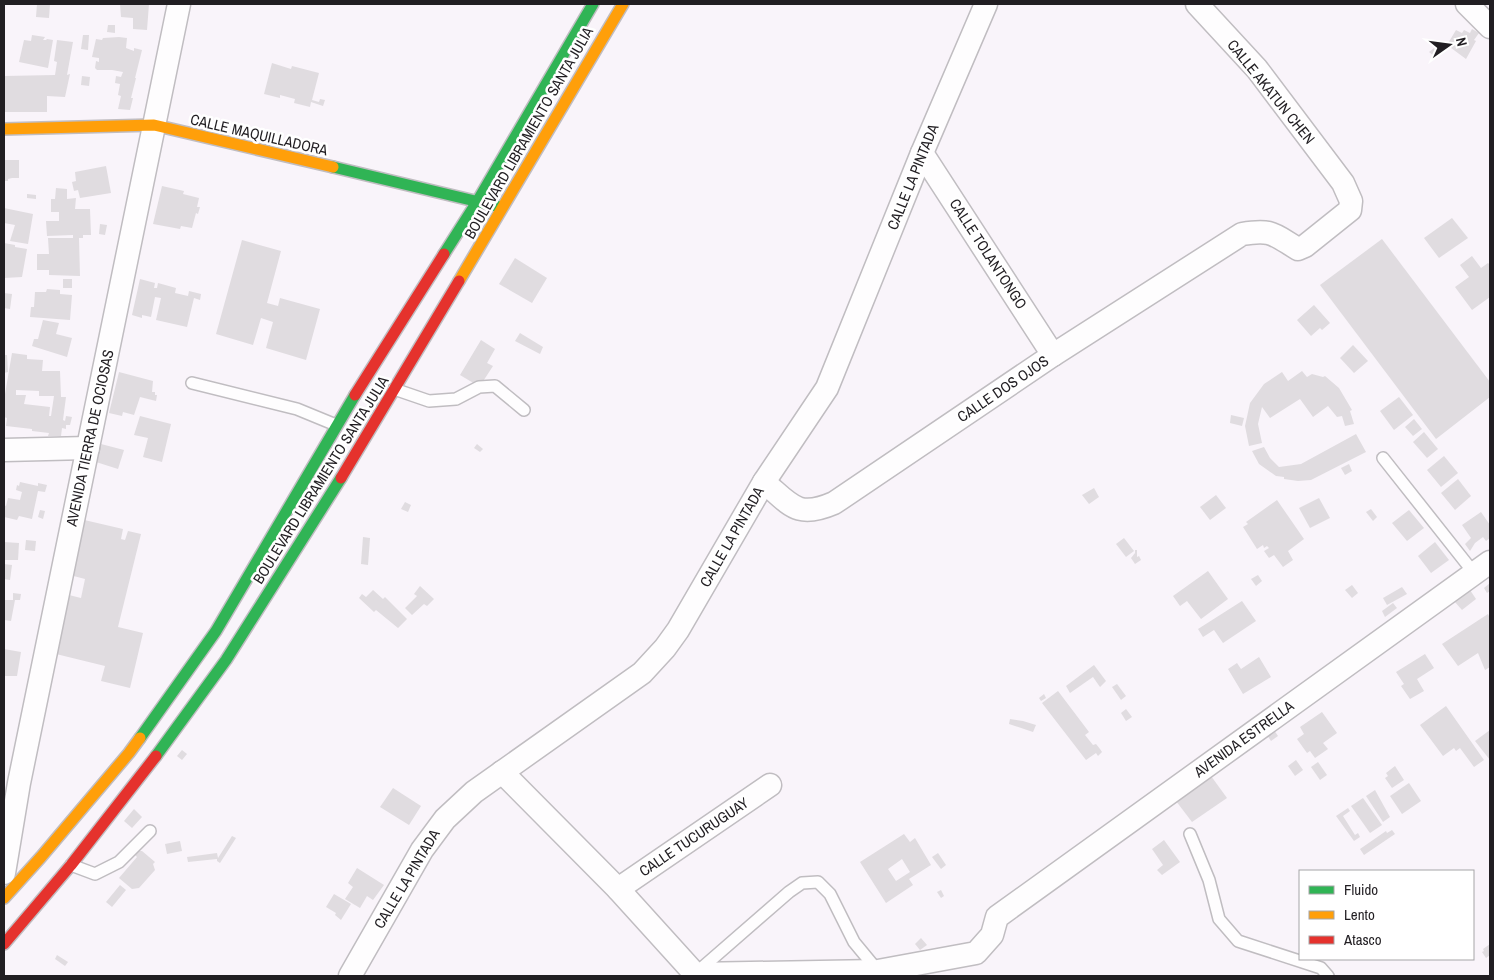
<svg xmlns="http://www.w3.org/2000/svg" width="1494" height="980" font-family="'Archivo Narrow',sans-serif">
  <style>
    .building { fill: #e0dce0; fill-rule: evenodd }
    .lines { fill: none; stroke-linecap: round; stroke-linejoin: round }
    .lane-casing { stroke: #c0bdc1; stroke-width: 14 }
    .street-casing { stroke: #c0bdc1; stroke-width: 25 }
    .fast-casing { stroke: #c0bdc1; stroke-width: 14 }
    .slow-casing { stroke: #c0bdc1; stroke-width: 14 }
    .jam-casing { stroke: #c0bdc1; stroke-width: 14 }
    .lane { stroke: #fefdfe; stroke-width: 11 }
    .street { stroke: #fefdfe; stroke-width: 22 }
    .fast { stroke: #30b455; stroke-width: 11 }
    .slow { stroke: #ff9f0a; stroke-width: 11 }
    .jam { stroke: #e5322d; stroke-width: 11 }
    .labels { text-anchor: middle; stroke-width: 5; stroke-linejoin: round; paint-order: stroke }
    .street-label { font-size: 15px; fill: #211e22; stroke: #fff }
  </style>
  <rect width="100%" height="100%" fill="#f9f4fa"/>
  <!-- building -->
  <g class="building">
    <polygon points="37,4 50,4 49,18 36,17"/>
    <polygon points="120,4 149,4 147,30 133,29 133,18 121,17"/>
    <polygon points="108,25 115,25 115,33 107,32"/>
    <polygon points="1472,29 1479,33 1474,40 1476,41 1466,59 1447,45 1456,30 1462,33 1464,30 1470,33"/>
    <polygon points="32,35 45,37 43,40 46,40 47,39 53,40 48,68 19,62 24,40 31,41"/>
    <polygon points="83,35 89,35 88,50 81,49"/>
    <polygon points="119,37 127,38 126,48 134,51 134,48 142,50 135,78 136,78 131,98 133,98 130,110 118,109 121,96 118,95 120,84 115,83 116,76 121,77 123,72 112,70 97,70 95,68 96,61 99,62 99,58 92,57 96,39 102,40 103,38"/>
    <polygon points="57,40 73,42 67,75 70,74 65,97 47,96 47,112 5,112 4,76 55,75 57,62 54,61"/>
    <polygon points="1434,48 1438,52 1434,56 1429,52"/>
    <polygon points="272,63 291,69 292,66 319,73 312,100 319,102 320,99 325,100 323,106 311,102 310,107 294,103 295,99 280,95 280,98 264,94"/>
    <polygon points="82,76 90,77 89,86 81,85"/>
    <polygon points="4,160 19,160 19,178 12,178 8,179 8,181 4,181"/>
    <polygon points="106,166 111,193 80,198 78,190 74,191 72,182 76,181 75,172"/>
    <polygon points="162,186 184,191 183,194 199,198 197,207 200,207 198,214 196,213 192,228 181,226 180,229 153,224"/>
    <polygon points="56,188 67,189 67,199 76,198 75,209 90,209 91,235 83,235 83,238 79,238 80,276 49,275 49,270 37,270 37,254 49,254 48,238 73,238 73,235 47,236 46,221 59,221 59,212 51,212 51,199 55,199"/>
    <polygon points="27,194 36,195 36,199 27,198"/>
    <polygon points="4,208 33,214 28,244 10,241 15,225 4,223"/>
    <polygon points="1452,218 1468,238 1439,258 1424,238"/>
    <polygon points="100,224 107,225 105,235 99,234"/>
    <polygon points="1382,239 1490,382 1490,397 1436,439 1320,285"/>
    <polygon points="242,240 281,251 267,303 278,306 280,298 320,309 306,360 266,348 273,322 261,318 253,345 216,334"/>
    <polygon points="4,243 15,245 15,247 27,249 22,277 4,278"/>
    <polygon points="1472,256 1481,268 1488,263 1490,265 1490,297 1472,310 1455,287 1469,277 1460,265"/>
    <polygon points="515,258 547,278 532,303 499,284"/>
    <rect x="63" y="279" width="9" height="9"/>
    <polygon points="140,279 155,283 154,288 157,288 158,283 176,288 175,293 188,296 189,291 201,294 200,300 194,298 187,327 156,320 161,298 155,297 151,317 142,315 142,318 132,315"/>
    <polygon points="47,289 60,290 60,294 72,295 70,320 30,317 31,307 34,307 35,292 46,292"/>
    <polygon points="4,293 12,294 10,309 4,308"/>
    <polygon points="1314,305 1330,323 1322,330 1320,328 1311,336 1297,320"/>
    <polygon points="43,320 59,323 56,334 72,338 67,357 32,346 34,339 38,339"/>
    <polygon points="520,333 543,347 540,354 515,341"/>
    <polygon points="481,340 495,349 487,363 493,366 478,389 475,384 460,375"/>
    <polygon points="1353,345 1368,361 1354,373 1340,358"/>
    <path d="M 12,353 L 27,355 L 27,359 L 43,360 L 42,371 L 60,371 L 61,397 L 66,397 L 63,420 L 65,421 L 66,416 L 72,417 L 70,425 L 66,425 L 66,429 L 62,428 L 61,436 L 48,436 L 49,433 L 32,431 L 32,429 L 6,426 L 7,418 L 4,417 L 4,400 ZM 16,390 L 39,391 L 39,396 L 54,396 L 51,416 L 49,416 L 50,407 L 24,404 L 26,395 L 16,395 Z"/>
    <polygon points="4,355 7,355 8,372 4,373"/>
    <polygon points="1302,371 1307,377 1312,374 1323,377 1325,376 1339,388 1352,410 1350,411 1354,424 1345,426 1342,416 1337,417 1328,406 1313,417 1300,399 1270,418 1262,407 1258,424 1262,443 1249,446 1245,426 1250,403 1264,384 1282,372 1288,381"/>
    <polygon points="119,372 153,381 152,392 155,392 155,395 157,395 156,401 140,397 134,415 123,412 122,416 109,413"/>
    <polygon points="1399,397 1413,415 1394,430 1380,411"/>
    <polygon points="1231,415 1244,418 1242,426 1230,423"/>
    <polygon points="140,416 171,424 162,462 143,457 148,438 134,435"/>
    <polygon points="1414,419 1422,429 1413,436 1405,427"/>
    <polygon points="1424,432 1438,449 1427,458 1413,442"/>
    <polygon points="1356,434 1366,452 1311,480 1298,481 1284,479 1284,477 1276,476 1259,464 1252,451 1264,447 1270,458 1279,467 1301,464"/>
    <polygon points="101,444 124,450 118,469 96,462"/>
    <polygon points="477,444 483,449 480,452 474,448"/>
    <polygon points="1444,456 1458,473 1441,487 1427,470"/>
    <polygon points="1349,464 1352,471 1345,475 1341,468"/>
    <polygon points="1458,479 1471,496 1455,510 1441,493"/>
    <polygon points="20,482 38,486 38,483 47,485 45,492 38,491 32,519 19,516 17,520 4,517 4,505 6,506 8,498 20,500 22,492 16,490 17,485 19,486"/>
    <polygon points="1094,488 1099,497 1089,504 1082,495"/>
    <polygon points="1216,495 1226,508 1210,520 1200,507"/>
    <polygon points="1319,498 1330,518 1310,528 1299,508"/>
    <polygon points="1277,500 1304,539 1288,551 1293,560 1283,567 1274,555 1269,558 1264,551 1269,548 1267,546 1264,548 1263,545 1257,549 1243,527 1248,524 1246,522"/>
    <polygon points="405,502 411,505 408,512 401,509"/>
    <polygon points="1371,509 1377,517 1373,521 1366,512"/>
    <polygon points="40,510 45,511 43,519 38,517"/>
    <polygon points="1409,510 1424,528 1407,541 1392,523"/>
    <polygon points="1481,512 1490,525 1490,538 1486,541 1483,537 1475,543 1470,551 1465,544 1471,538 1462,525"/>
    <polygon points="80,519 123,529 121,539 125,540 128,531 141,534 118,627 143,633 130,688 101,681 105,666 56,654 66,614 59,612 61,593 81,598 85,579 66,574"/>
    <polygon points="363,537 370,538 368,565 361,564"/>
    <polygon points="1124,538 1134,551 1126,557 1116,544"/>
    <polygon points="26,540 36,541 35,551 25,550"/>
    <polygon points="4,542 19,543 18,560 4,560"/>
    <polygon points="1435,542 1449,560 1431,573 1418,556"/>
    <polygon points="1135,550 1137,550 1137,557 1139,556 1141,560 1135,564 1131,558 1135,553"/>
    <polygon points="4,564 12,565 10,580 4,579"/>
    <polygon points="1208,571 1228,599 1201,619 1187,601 1180,606 1173,596"/>
    <polygon points="1258,575 1262,581 1256,586 1251,579"/>
    <polygon points="1490,583 1490,591 1487,593 1484,588"/>
    <polygon points="1352,585 1358,593 1352,598 1345,590"/>
    <polygon points="420,586 434,599 427,606 424,604 412,615 405,608 417,596 414,594"/>
    <polygon points="1402,587 1407,594 1387,605 1383,598"/>
    <polygon points="373,590 383,599 385,597 407,619 398,628 376,610 374,612 359,598 362,594 366,597"/>
    <polygon points="1470,590 1476,599 1462,610 1454,601"/>
    <polygon points="13,593 21,594 20,600 15,600 11,621 4,620 4,600 13,600"/>
    <polygon points="1242,601 1256,621 1223,643 1214,630 1203,637 1198,629"/>
    <polygon points="1393,603 1397,608 1385,617 1382,611"/>
    <polygon points="1488,614 1490,618 1490,654 1489,655 1490,667 1485,670 1478,653 1458,666 1442,644"/>
    <polygon points="4,649 21,652 17,676 4,676"/>
    <polygon points="1425,654 1434,668 1417,679 1424,691 1410,699 1401,686 1404,684 1396,672"/>
    <polygon points="1259,657 1271,677 1243,694 1228,669 1237,663 1241,669"/>
    <polygon points="1094,665 1106,681 1100,687 1093,677 1070,693 1066,686"/>
    <polygon points="1117,684 1126,696 1121,700 1112,687"/>
    <polygon points="1058,691 1089,732 1085,735 1093,745 1096,744 1100,749 1102,752 1098,756 1096,753 1086,760 1042,703"/>
    <polygon points="1044,694 1046,698 1041,701 1039,698"/>
    <polygon points="1446,706 1484,760 1474,767 1460,748 1456,751 1454,748 1443,756 1420,725"/>
    <polygon points="1126,709 1132,717 1126,721 1121,713"/>
    <polygon points="1322,712 1337,733 1323,743 1328,749 1315,758 1310,751 1307,753 1297,739 1304,734 1300,727"/>
    <polygon points="1010,719 1023,721 1036,725 1033,732 1009,724"/>
    <polygon points="1274,730 1278,736 1271,741 1267,735"/>
    <polygon points="1490,730 1490,760 1475,741"/>
    <polygon points="182,750 187,754 182,760 177,756"/>
    <polygon points="1296,760 1303,770 1295,776 1288,766"/>
    <polygon points="1318,762 1327,775 1320,780 1311,767"/>
    <polygon points="1395,766 1404,780 1392,788 1385,778 1388,776 1386,773"/>
    <polygon points="1211,776 1227,798 1192,822 1176,801"/>
    <polygon points="1409,783 1421,801 1402,814 1390,796"/>
    <polygon points="393,788 421,806 409,825 380,807"/>
    <polygon points="1375,790 1390,817 1383,822 1366,796"/>
    <polygon points="1363,798 1382,825 1370,833 1351,806"/>
    <polygon points="1348,808 1350,811 1343,816 1355,835 1358,833 1360,837 1354,841 1336,816"/>
    <polygon points="134,809 142,817 132,828 124,821"/>
    <polygon points="1392,830 1395,834 1364,855 1360,849 1386,831 1387,833"/>
    <path d="M 904,834 L 910,842 L 915,838 L 931,865 L 909,879 L 913,885 L 886,903 L 860,862 ZM 902,859 L 910,872 L 896,881 L 888,869 Z"/>
    <polygon points="232,836 236,838 220,863 217,861 217,859 188,862 187,857 217,853 218,858"/>
    <polygon points="1164,840 1180,862 1162,875 1157,870 1163,865 1152,849"/>
    <polygon points="180,841 182,851 167,854 165,844"/>
    <polygon points="135,851 142,851 155,862 153,864 155,870 139,888 132,889 119,878 137,857 133,853"/>
    <polygon points="938,853 946,865 941,869 932,857"/>
    <polygon points="357,868 384,885 373,900 367,896 360,908 345,899 353,887 348,883"/>
    <polygon points="120,885 126,890 112,907 106,902"/>
    <polygon points="941,890 944,896 941,898 937,892"/>
    <polygon points="334,894 351,904 341,920 335,915 336,913 326,907"/>
    <polygon points="921,938 927,945 920,950 915,944"/>
    <polygon points="1490,944 1490,955 1486,958 1482,952 1484,951 1483,949"/>
    <polygon points="57,955 68,962 65,966 55,959"/>
  </g>
  <g class="lines">
    <!-- lane casing -->
    <g class="lane-casing">
      <g id="lane">
        <polyline points="192,383 297,409 336,425"/>
        <polyline points="394,389 429,401 456,399 479,387 495,386 524,410"/>
        <polyline points="1383,458 1474,573"/>
        <polyline points="1190,834 1209,880 1219,919 1238,941 1321,968 1328,976"/>
        <polyline points="71,865 95,874 119,862 150,831"/>
        <polyline points="696,973 789,892 802,883 818,882 830,894 854,942 878,971"/>
      </g>
    </g>
    <!-- street casing -->
    <g class="street-casing">
      <g id="street">
        <polyline points="1467,4 1490,27"/>
        <polyline points="922,153 1053,355"/>
        <polyline points="4,450 88,448"/>
        <path d="M 764,482 C 791,505 797,519 834,503 L 1053,355 L 1242,234 C 1272,229 1273,234 1298,249 L 1305,246 L 1350,210 L 1351,201 L 1343,183 L 1257,69 L 1197,4"/>
        <polyline points="502,772 618,889 695,974 878,971 976,953 992,935 997,917 1490,562"/>
        <polyline points="4,873 19,783 179,4"/>
        <polyline points="618,889 770,785"/>
        <polyline points="350,976 422,850 445,819 474,792 642,673 665,648 678,630 764,482 827,388 922,153 986,4"/>
      </g>
    </g>
    <!-- fast casing -->
    <g class="fast-casing">
      <g id="fast">
        <polyline points="333,167 500,207"/>
        <polyline points="444,254 477,202 593,4"/>
        <polyline points="140,738 216,631 355,395"/>
        <polyline points="156,756 226,660 341,478"/>
      </g>
    </g>
    <!-- slow casing -->
    <g class="slow-casing">
      <g id="slow">
        <polyline points="4,129 154,125 333,167"/>
        <polyline points="459,281 623,4"/>
        <polyline points="4,898 41,857 129,753 140,738"/>
      </g>
    </g>
    <!-- jam casing -->
    <g class="jam-casing">
      <g id="jam">
        <polyline points="355,395 444,254"/>
        <polyline points="341,478 459,281"/>
        <polyline points="4,944 71,865 156,756"/>
      </g>
    </g>
    <!-- lane -->
    <use href="#lane" class="lane"/>
    <!-- street -->
    <use href="#street" class="street"/>
    <!-- fast -->
    <use href="#fast" class="fast"/>
    <!-- slow -->
    <use href="#slow" class="slow"/>
    <!-- jam -->
    <use href="#jam" class="jam"/>
  </g>
  <g class="labels">
    <!-- street labels -->
    <g class="street-label">
      <text transform="translate(1271 92) rotate(51)" y="5">CALLE AKATUN CHEN</text>
      <text transform="translate(529 133) rotate(-60)" y="5">BOULEVARD LIBRAMIENTO SANTA JULIA</text>
      <text transform="translate(259 135) rotate(13)" y="5">CALLE MAQUILLADORA</text>
      <text transform="translate(913 177) rotate(-68)" y="5">CALLE LA PINTADA</text>
      <text transform="translate(988 254) rotate(57)" y="5">CALLE TOLANTONGO</text>
      <text transform="translate(1003 389) rotate(-34)" y="5">CALLE DOS OJOS</text>
      <text transform="translate(90 438) rotate(-78)" y="5">AVENIDA TIERRA DE OCIOSAS</text>
      <text transform="translate(321 480) rotate(-58)" y="5">BOULEVARD LIBRAMIENTO SANTA JULIA</text>
      <text transform="translate(732 537) rotate(-60)" y="5">CALLE LA PINTADA</text>
      <text transform="translate(1244 739) rotate(-36)" y="5">AVENIDA ESTRELLA</text>
      <text transform="translate(694 837) rotate(-34)" y="5">CALLE TUCURUGUAY</text>
      <text transform="translate(407 879) rotate(-59)" y="5">CALLE LA PINTADA</text>
    </g>
  </g>
  <!-- border -->
  <rect width="1494" height="980" fill="none" stroke="#211e22" stroke-width="10"/>
  <!-- legend -->
  <rect x="1299" y="870" width="175" height="90" fill="#ffffff" stroke="#a6a5a7"/>
  <rect x="1309" y="886" width="25" height="8" fill="#30b455" stroke="#a6a5a7"/>
  <text x="1344" y="895" font-size="15" fill="#211e22">Fluido</text>
  <rect x="1309" y="911" width="25" height="8" fill="#ff9f0a" stroke="#a6a5a7"/>
  <text x="1344" y="920" font-size="15" fill="#211e22">Lento</text>
  <rect x="1309" y="936" width="25" height="8" fill="#e5322d" stroke="#a6a5a7"/>
  <text x="1344" y="945" font-size="15" fill="#211e22">Atasco</text>
  <!-- north arrow -->
  <g transform="translate(1449 45) rotate(76)" stroke="#ffffff" stroke-width="4" paint-order="stroke">
  <path d="M0-4L9 19L0 12L-9 19Z" fill="#211e22"/>
  <text y="-8" font-size="14" font-weight="bold" text-anchor="middle" fill="#211e22">N</text>
  </g>
</svg>
